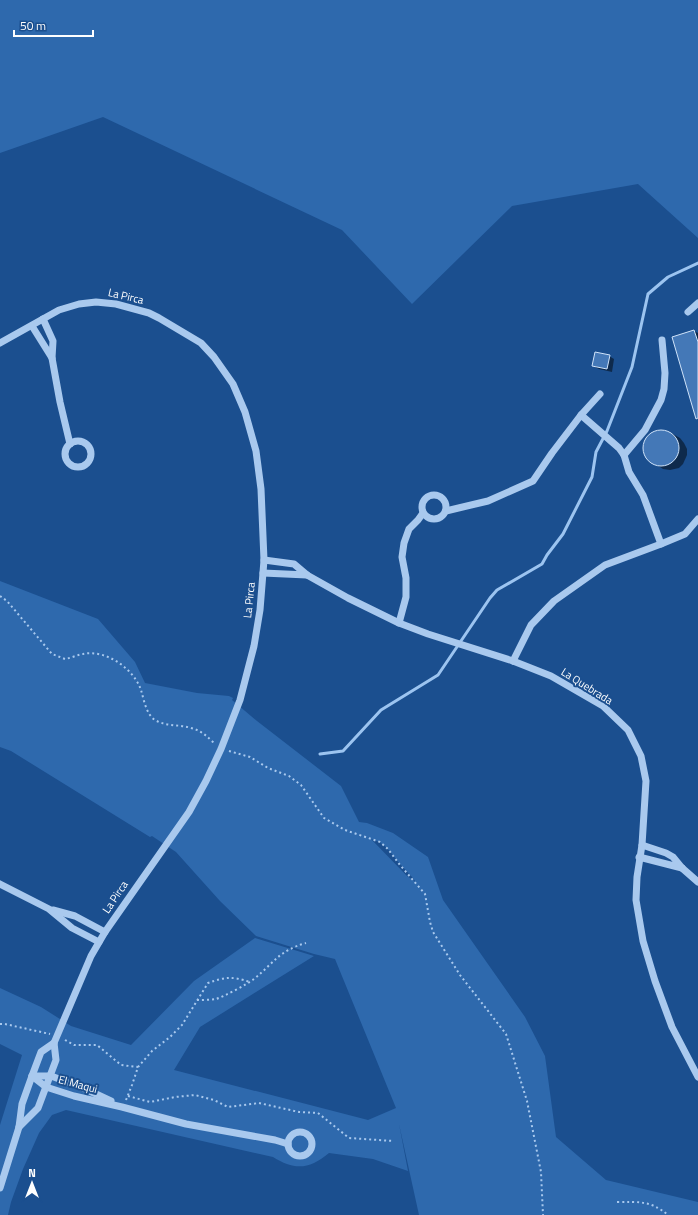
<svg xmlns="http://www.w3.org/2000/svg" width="698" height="1215" font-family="'Titillium Web',sans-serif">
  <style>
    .green { fill: #2e69ad; fill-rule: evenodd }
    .shadow { fill: #0007 }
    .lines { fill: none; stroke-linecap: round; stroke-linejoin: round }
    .stream { stroke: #9cc4f0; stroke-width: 3 }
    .building { fill: #4478b7; stroke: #cfe3fa }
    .path { stroke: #a9c9ee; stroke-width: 2; stroke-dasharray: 2 3; stroke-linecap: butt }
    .minor { stroke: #a9c9ee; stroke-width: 7 }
    .labels { text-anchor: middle; stroke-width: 4; stroke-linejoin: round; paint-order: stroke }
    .street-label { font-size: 11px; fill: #fff; stroke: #1b4f8f }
  </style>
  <rect width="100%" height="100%" fill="#1b4f8f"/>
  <!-- green -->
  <g class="green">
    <polygon points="0,0 698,0 698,238 638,184 512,206 412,304 342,230 103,117 0,153"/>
    <path d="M 0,581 L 98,619 L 135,662 L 145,683 L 197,693 L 229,696 L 233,698 L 232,700 L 257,721 L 341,786 L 359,822 L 367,823 L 393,833 L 428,857 L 443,900 L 525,1017 L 545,1056 L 556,1137 L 606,1180 L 698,1202 L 698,1215 L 419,1215 L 399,1124 L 408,1171 L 373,1159 L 329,1153 C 310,1169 295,1171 273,1157 L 66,1110 L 52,1115 L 39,1133 L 23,1169 L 11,1202 L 8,1215 L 0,1215 L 0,1125 L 22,1055 L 0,1044 L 0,988 L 41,1007 L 71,1026 L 131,1045 L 194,981 L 255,938 L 314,956 L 200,1027 L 174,1070 L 368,1120 L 396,1108 L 335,959 L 314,954 L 256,936 L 220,901 L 176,852 L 152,836 L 150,837 L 11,751 L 0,747 ZM 371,839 C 388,844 390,853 401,865 C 406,871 412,876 416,882 L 407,876 Z"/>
  </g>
  <!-- shadow -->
  <g class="shadow">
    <polygon points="694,331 698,333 698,419 696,418"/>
    <polygon points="609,356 614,359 612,372 599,369 593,366"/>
    <polygon points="659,430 665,431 671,433 680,438 684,443 687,449 687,455 683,464 679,468 670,470 663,469 647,458 644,450 644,443 647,438 653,432"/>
  </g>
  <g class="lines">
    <!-- stream -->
    <polyline class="stream" points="320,754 343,751 381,710 438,675 490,598 497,590 542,564 547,555 563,534 592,477 596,452 607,431 632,367 648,294 668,277 698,263"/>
  </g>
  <!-- building -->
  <g class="building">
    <polygon points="694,330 698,342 698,418 696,419 672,337"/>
    <polygon points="595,352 610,355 607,369 592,366"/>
    <circle cx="661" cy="448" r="18"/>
  </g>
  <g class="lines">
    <!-- path -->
    <g class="path">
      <path d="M 0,596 L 7,601 L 52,654 L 65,659 C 71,658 77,655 83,654 C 106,649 134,669 141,690 C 144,700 146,714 155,720 C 167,727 179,724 191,728 C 200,730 207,736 214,743"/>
      <polyline points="229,751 250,757 268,768 289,776 301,785 324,818 345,830 380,842 388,849 400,865 425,894 430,922 433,932 460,975 506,1034 527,1101 541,1172 543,1215"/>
      <path d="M 197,1000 C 203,1000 210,1000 216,999 C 225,996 246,985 254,979 C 274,963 278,951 306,943"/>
      <polyline points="0,1024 5,1024 50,1034"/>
      <polyline points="65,1040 74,1045 97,1045 121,1065 138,1067"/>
      <polyline points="128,1096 150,1102 175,1097 195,1095 214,1100 228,1107 259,1103 299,1112 318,1113 349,1138 393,1141"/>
      <path d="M 126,1100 L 132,1085 L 138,1067 L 152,1051 L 170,1037 L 182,1025 L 208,983 C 225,977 232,976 250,982"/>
      <path d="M 617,1202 C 638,1202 650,1200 668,1215"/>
    </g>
    <!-- minor -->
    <g class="minor">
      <polyline points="688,312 698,303"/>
      <polyline points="43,319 53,341 52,358 60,402 70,444"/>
      <polyline points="32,326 52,358"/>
      <polyline points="0,343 59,310 79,304 96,302 116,304 149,313 159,318 201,343 214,357 233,384 245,412 256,451 261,489 264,560 260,610 254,646 240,700 221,749 206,781 189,812 105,932 91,956 54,1043 56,1060 38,1108 19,1127"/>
      <polyline points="581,415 619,448 624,455 629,472 643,495 661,544"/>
      <circle cx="78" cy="454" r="13"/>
      <polyline points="624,455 645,430 661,400 664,389 665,373 662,340"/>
      <circle cx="434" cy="507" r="12"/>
      <polyline points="446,511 488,501 533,481 552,453 581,415 600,394"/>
      <polyline points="264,560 294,564 307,575 348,598 399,623 428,634 513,661 551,676 603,706 628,730 641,756 646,781 642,845 637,877 636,900 643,941 655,981 672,1027 698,1077"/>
      <polyline points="263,573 307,575"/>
      <polyline points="399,623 406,597 406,578 402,557 404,543 409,529 418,520 423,513"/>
      <polyline points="513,661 531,625 554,601 605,565 661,544 685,534 698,519"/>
      <polyline points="642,845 666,853 673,857 682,868 698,882"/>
      <polyline points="639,857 682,868"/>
      <polyline points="0,884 49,909 72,928 99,942"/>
      <polyline points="53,910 75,916 105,932"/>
      <polyline points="32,1076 46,1087 74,1096 122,1107 186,1124 275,1140 288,1144"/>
      <polyline points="32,1076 51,1076 81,1087 111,1101"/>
      <circle cx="300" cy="1144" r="12"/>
      <polyline points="0,1188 19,1127 22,1104 32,1076 41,1052 54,1043"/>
    </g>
  </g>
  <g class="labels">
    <!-- street labels -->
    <g class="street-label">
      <text transform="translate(126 296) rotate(13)" y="4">La Pirca</text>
      <text transform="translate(249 600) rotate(-84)" y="4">La Pirca</text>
      <text transform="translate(587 686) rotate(32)" y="4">La Quebrada</text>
      <text transform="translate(115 897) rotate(-56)" y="4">La Pirca</text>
      <text transform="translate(78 1084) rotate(15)" y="4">El Maqui</text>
    </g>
  </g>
  <!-- north arrow -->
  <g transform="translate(32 1183)" stroke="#1b4f8f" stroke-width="3" paint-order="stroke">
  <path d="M0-3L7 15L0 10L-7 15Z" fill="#ffffff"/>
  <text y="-6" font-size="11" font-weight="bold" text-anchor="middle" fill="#ffffff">N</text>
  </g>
  <!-- scale -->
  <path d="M14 30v6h79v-6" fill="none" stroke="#ffffff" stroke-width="2"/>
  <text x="20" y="30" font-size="12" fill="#ffffff" stroke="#1b4f8f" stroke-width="3" paint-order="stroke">50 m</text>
</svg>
